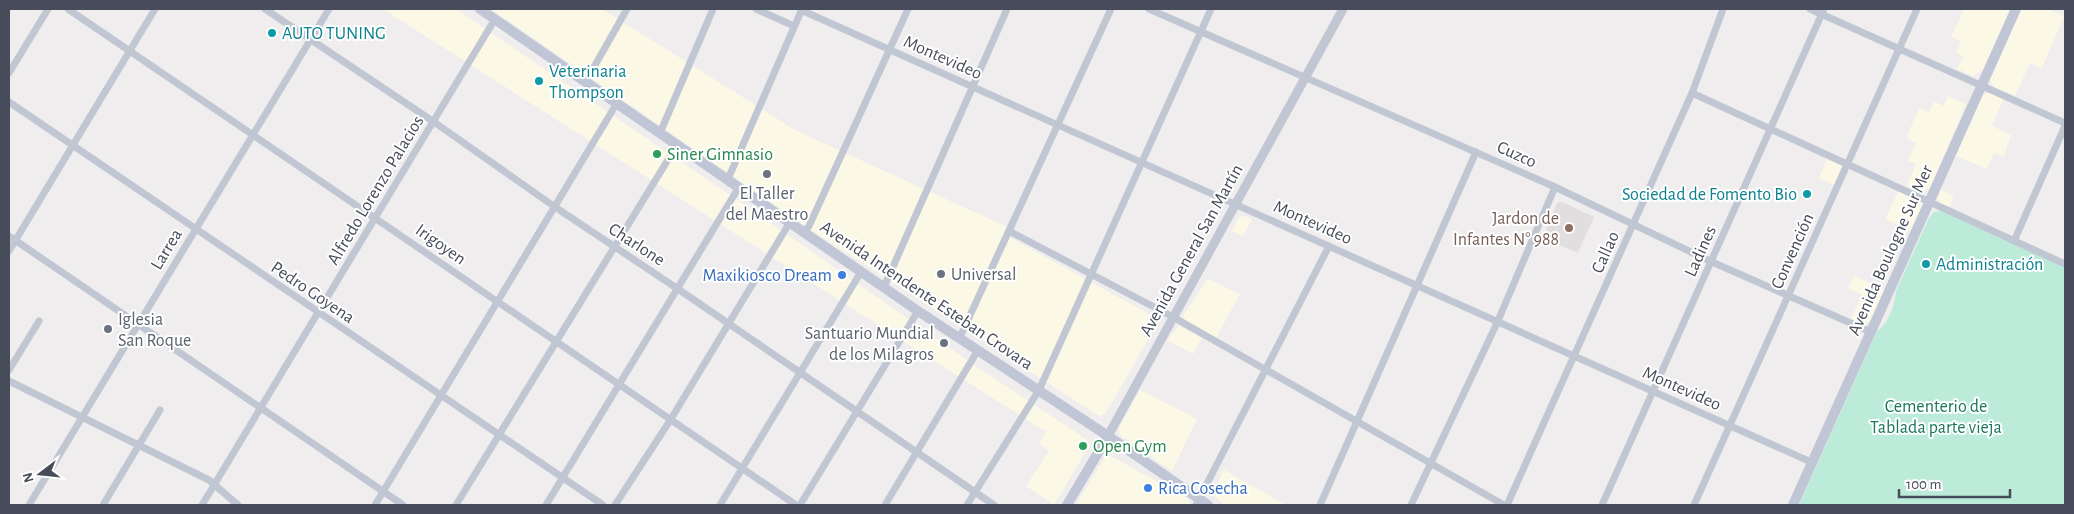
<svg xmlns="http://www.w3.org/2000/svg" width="2074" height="514" font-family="'Alegreya Sans',sans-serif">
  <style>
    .commercial { fill: #fbf9e5 }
    .education { fill: #e0dede }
    .green { fill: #bcecd9 }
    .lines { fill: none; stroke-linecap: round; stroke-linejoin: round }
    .minor { stroke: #c0c6d2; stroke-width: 7 }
    .tertiary { stroke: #c0c6d2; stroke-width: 9 }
    .secondary { stroke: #c0c6d5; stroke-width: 10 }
    .culture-dot { fill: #0f9aa8; stroke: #fff; stroke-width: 2 }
    .leisure-dot { fill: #2e9e5b; stroke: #fff; stroke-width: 2 }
    .worship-dot { fill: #6b7280; stroke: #fff; stroke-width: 2 }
    .education-dot { fill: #8d6e63; stroke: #fff; stroke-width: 2 }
    .shop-dot { fill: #3f7fe0; stroke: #fff; stroke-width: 2 }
    .labels { text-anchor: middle; stroke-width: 4; stroke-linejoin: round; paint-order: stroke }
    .culture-label { font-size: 18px; fill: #0d838f; stroke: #fff; text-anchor: start }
    .street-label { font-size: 18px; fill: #464c59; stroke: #fff }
    .leisure-label { font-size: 18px; fill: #27864d; stroke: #fff; text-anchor: start }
    .worship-label { font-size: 18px; fill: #5b616d; stroke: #fff; text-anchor: start }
    .education-label { font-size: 18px; fill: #785e54; stroke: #fff; text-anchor: end }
    .shop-label { font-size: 18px; fill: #366cbe; stroke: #fff; text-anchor: end }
    .park-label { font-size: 18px; fill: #1a775c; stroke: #fff }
  </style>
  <rect width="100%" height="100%" fill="#efeded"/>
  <!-- commercial -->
  <g class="commercial">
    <polygon points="383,9 456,9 742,203 980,369 1088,440 1089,446 1054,505 1026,486 1049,451 1039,443 1046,432"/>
    <polygon points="491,9 602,9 795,130 1007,227 1004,234 1154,317 1158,322 1106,413 1099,416 796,220"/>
    <polygon points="1964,9 2010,9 1983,70 1973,76 1957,69 1963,56 1956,53 1961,41 1951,37"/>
    <polygon points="2021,9 2053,9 2053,11 2064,17 2042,68 2030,63 2015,96 1994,87 1990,80"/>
    <polygon points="1991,92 2004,98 1992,126 2011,135 2004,157 1994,153 1987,169 1956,156 1982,95"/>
    <polygon points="1948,96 1966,104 1929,190 1922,192 1907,185 1916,164 1908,161 1916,143 1906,138 1919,108 1929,112 1934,101 1943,106"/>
    <polygon points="1827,159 1842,166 1834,185 1819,178"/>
    <polygon points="1899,190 1923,204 1911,231 1885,219"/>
    <polygon points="1941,190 1954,196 1949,208 1939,203 1938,197"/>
    <polygon points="1246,216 1252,219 1243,236 1232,231 1239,217"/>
    <polygon points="1854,276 1885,290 1871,321 1865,324 1851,319 1862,295 1848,288"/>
    <polygon points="1208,279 1240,294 1216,338 1185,320 1183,315"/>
    <polygon points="1179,326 1202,338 1193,354 1167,340"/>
    <polygon points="1140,390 1197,419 1172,471 1121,436 1119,432 1119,428"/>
    <polygon points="1111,456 1188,499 1191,505 1076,505 1105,457"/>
    <polygon points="1223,470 1224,470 1286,505 1224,505 1213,495"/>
  </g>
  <!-- education -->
  <polygon class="education" points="1562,202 1594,217 1578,253 1543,238 1557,203"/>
  <!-- green -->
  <path class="green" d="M 1941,211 L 2065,267 L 2065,505 L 1799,505 L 1877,331 C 1889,324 1895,303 1896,291 L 1929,218 L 1934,212 Z"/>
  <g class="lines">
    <!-- minor -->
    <g class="minor">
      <polyline points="68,9 796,505"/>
      <polyline points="265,9 434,122 555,207 678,289 994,505"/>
      <polyline points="756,9 794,26"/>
      <polyline points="1149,9 1555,187 1712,262 1871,332"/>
      <polyline points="1810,9 2065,123"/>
      <polyline points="801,10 1811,462"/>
      <polyline points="9,73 48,9"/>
      <polyline points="586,81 627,9"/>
      <polyline points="1692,93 2065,264"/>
      <polyline points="9,102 603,505"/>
      <polyline points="660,133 713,9"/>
      <polyline points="728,179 802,9"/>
      <polyline points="1009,231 1173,317 1504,505"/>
      <polyline points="804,232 809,226 908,9"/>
      <polyline points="9,236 403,505"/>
      <polyline points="2014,241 2065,126"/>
      <polyline points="9,251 155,9"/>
      <polyline points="884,287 1007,9"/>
      <polyline points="960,337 1111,9"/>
      <polyline points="9,370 39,321"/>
      <polyline points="9,381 209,480 238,505"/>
      <polyline points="29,505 329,9"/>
      <polyline points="103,505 160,410"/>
      <polyline points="202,505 495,19"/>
      <polyline points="375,505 617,103"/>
      <polyline points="456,505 677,145"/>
      <polyline points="546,505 739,187"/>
      <polyline points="615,505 671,419 790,222"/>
      <polyline points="720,505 861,272"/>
      <polyline points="800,505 918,311"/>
      <polyline points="885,505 978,350"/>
      <polyline points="967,505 1039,390 1211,9"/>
      <polyline points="1196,505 1329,246"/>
      <polyline points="1320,505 1476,152"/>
      <polyline points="1411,505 1497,323 1555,187"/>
      <polyline points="1507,505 1692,93 1723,9"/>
      <polyline points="1602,505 1824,9"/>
      <polyline points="1694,505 1917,9"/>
    </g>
    <!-- tertiary -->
    <polyline class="tertiary" points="1108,436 1343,9"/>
    <!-- secondary -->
    <g class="secondary">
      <polyline points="480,9 918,311 1108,436 1208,505"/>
      <polyline points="1067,505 1108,436"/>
      <polyline points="1793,505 2016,9"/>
    </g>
  </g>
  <!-- markers -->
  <g class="culture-dot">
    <circle cx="272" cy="33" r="5"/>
    <circle cx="539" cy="81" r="5"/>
    <circle cx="1807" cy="194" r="5"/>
    <circle cx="1926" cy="264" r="5"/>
  </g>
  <g class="leisure-dot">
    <circle cx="657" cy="154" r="5"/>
    <circle cx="1083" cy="446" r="5"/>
  </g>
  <g class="worship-dot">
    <circle cx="767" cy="174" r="5"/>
    <circle cx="941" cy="274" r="5"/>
    <circle cx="108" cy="329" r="5"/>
    <circle cx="944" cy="343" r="5"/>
  </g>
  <circle class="education-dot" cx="1569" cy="228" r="5"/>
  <g class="shop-dot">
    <circle cx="842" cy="275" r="5"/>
    <circle cx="1148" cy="488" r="5"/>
  </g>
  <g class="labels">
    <!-- culture labels -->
    <g class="culture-label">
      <text x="282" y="39">AUTO TUNING</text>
      <text x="549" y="77">Veterinaria<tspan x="549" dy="21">Thompson</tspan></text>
      <text x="1797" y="200" text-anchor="end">Sociedad de Fomento Bio</text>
      <text x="1936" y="270">Administración</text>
    </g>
    <!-- street labels -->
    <g class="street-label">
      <text transform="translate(943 57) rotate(24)" y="6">Montevideo</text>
      <text transform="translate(1517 154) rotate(24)" y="6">Cuzco</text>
      <text transform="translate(375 190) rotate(-59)" y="6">Alfredo Lorenzo Palacios</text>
      <text transform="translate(1313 222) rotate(24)" y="6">Montevideo</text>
      <text transform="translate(441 244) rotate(35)" y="6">Irigoyen</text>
      <text transform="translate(637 244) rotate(33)" y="6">Charlone</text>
      <text transform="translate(166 249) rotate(-59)" y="6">Larrea</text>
      <text transform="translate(1191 250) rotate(-61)" y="6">Avenida General San Martín</text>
      <text transform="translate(1890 250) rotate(-66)" y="6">Avenida Boulogne Sur Mer</text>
      <text transform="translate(1700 251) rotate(-66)" y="6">Ladines</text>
      <text transform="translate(1792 251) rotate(-66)" y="6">Convención</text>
      <text transform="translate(1605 252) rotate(-66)" y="6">Callao</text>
      <text transform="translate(313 292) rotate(34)" y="6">Pedro Goyena</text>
      <text transform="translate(927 295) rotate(34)" y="6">Avenida Intendente Esteban Crovara</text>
      <text transform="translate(1682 388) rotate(24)" y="6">Montevideo</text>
    </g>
    <!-- leisure labels -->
    <g class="leisure-label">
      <text x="667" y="160">Siner Gimnasio</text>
      <text x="1093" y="452">Open Gym</text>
    </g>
    <!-- worship labels -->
    <g class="worship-label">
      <text x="767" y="199" text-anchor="middle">El Taller<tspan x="767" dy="21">del Maestro</tspan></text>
      <text x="951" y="280">Universal</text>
      <text x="118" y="325">Iglesia<tspan x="118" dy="21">San Roque</tspan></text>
      <text x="934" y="339" text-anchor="end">Santuario Mundial<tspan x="934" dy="21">de los Milagros</tspan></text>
    </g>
    <!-- education labels -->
    <g class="education-label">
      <text x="1559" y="224">Jardon de<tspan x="1559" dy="21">Infantes N° 988</tspan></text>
    </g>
    <!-- shop labels -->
    <g class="shop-label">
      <text x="832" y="281">Maxikiosco Dream</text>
      <text x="1158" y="494" text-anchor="start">Rica Cosecha</text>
    </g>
    <!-- park labels -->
    <g class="park-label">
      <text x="1936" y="412">Cementerio de<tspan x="1936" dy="21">Tablada parte vieja</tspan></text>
    </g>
  </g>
  <!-- border -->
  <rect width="2074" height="514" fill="none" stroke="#464c59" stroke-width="20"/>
  <!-- north arrow -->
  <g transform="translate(40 474) rotate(254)" stroke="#ffffff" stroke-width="4" paint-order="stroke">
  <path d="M0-4L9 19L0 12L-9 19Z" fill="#464c59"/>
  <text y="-8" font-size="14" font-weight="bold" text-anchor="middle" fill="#464c59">N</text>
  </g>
  <!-- scale -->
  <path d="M1899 489v8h111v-8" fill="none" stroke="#464c59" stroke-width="2.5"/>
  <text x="1906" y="489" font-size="15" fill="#464c59" stroke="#ffffff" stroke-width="4" paint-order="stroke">100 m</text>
</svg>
